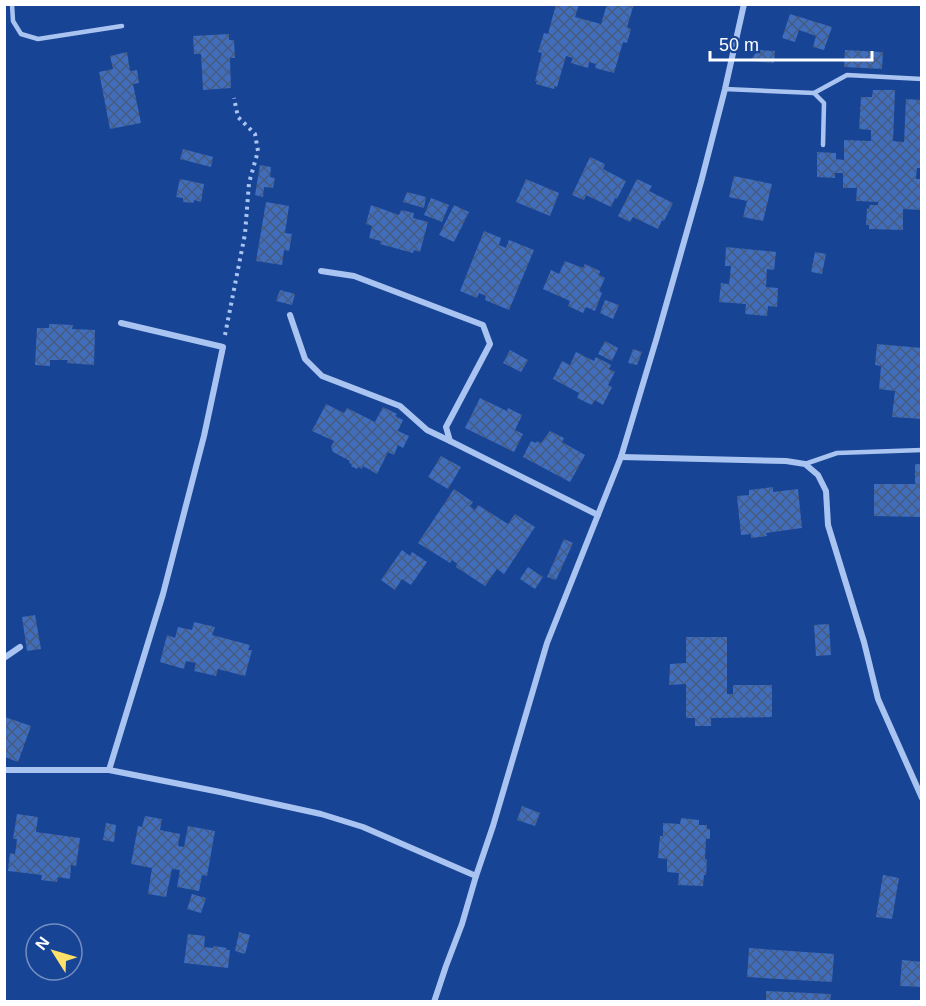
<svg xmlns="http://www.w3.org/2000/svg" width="926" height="1006" font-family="Helvetica,sans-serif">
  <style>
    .building { fill: url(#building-cross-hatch) }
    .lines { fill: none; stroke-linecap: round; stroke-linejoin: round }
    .path { stroke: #aac4f1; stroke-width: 4; stroke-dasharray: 3 4.5; stroke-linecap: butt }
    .service { stroke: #aac4f1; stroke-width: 4.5 }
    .minor { stroke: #aac4f1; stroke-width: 6 }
  </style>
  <defs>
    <pattern id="building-cross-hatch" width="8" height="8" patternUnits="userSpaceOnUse" patternTransform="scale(1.5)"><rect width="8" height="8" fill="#406ebd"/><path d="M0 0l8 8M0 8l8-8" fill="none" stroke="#475b7f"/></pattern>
  </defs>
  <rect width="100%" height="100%" fill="#184495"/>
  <!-- building -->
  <g class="building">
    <polygon points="556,4 579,4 575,17 601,24 607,4 634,4 627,27 631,29 627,43 623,42 614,73 595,68 596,64 589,62 588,68 571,63 573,58 566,56 557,87 555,86 554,89 536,84 537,81 535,81 542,53 538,52 544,33 548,34"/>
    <polygon points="790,14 832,27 824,50 813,47 816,36 799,30 795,42 782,38"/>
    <polygon points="229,34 229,40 234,40 235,58 230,58 231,88 203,90 201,54 194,54 193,36"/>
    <polygon points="758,50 775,51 774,63 750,61"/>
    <polygon points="845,50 883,52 882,69 844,67"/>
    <polygon points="127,52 130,71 137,70 139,83 133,84 141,123 110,129 99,72 113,69 110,56"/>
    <polygon points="873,90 895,90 893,141 904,142 906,99 922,100 922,168 917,168 916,179 922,179 922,210 903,209 903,230 869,229 869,225 866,225 867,208 869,209 870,205 878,205 878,202 856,201 857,188 843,188 843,173 835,173 835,178 817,177 817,152 836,153 836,159 844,160 844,140 871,141 871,130 859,129 861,97 872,97"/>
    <polygon points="183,149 213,157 211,167 180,159"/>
    <polygon points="590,157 605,164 603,169 626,181 617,199 615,198 611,207 586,195 584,200 572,195"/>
    <polygon points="260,165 271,167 270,177 275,178 273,188 264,187 263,197 255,195"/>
    <polygon points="734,176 772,184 763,221 743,217 747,201 729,197"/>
    <polygon points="180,179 204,184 201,202 194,200 194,203 183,202 183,198 176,197"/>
    <polygon points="526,179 559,193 550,216 516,202"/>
    <polygon points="637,179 652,186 649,191 673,203 664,221 662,220 658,229 633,217 630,222 618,216"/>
    <polygon points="407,192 426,197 424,208 403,202"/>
    <polygon points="431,198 449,205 442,222 424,215"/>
    <polygon points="266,202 289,206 285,233 292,234 289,251 284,250 282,265 256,261"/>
    <polygon points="371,205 399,215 401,210 414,213 413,218 428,222 420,252 414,250 413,253 380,244 381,241 369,238 372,226 366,224"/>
    <polygon points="454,205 469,212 454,242 439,235"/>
    <polygon points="484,231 501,238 499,245 506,248 509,240 534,250 509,310 485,300 486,296 479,293 477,298 460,291"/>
    <polygon points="726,247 776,252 774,270 767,269 766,287 778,288 777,307 768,306 767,316 745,314 746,304 719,302 721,283 729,284 731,266 725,266"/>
    <polygon points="815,252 826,254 822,274 811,272"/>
    <polygon points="565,261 583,268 585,264 600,271 599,275 605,278 599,291 602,293 595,311 586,307 583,313 568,306 570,301 543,289 551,270 559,274"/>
    <polygon points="280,290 295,294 292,305 276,301"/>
    <polygon points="605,300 619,305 613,319 600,313"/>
    <polygon points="49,324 73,325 72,329 95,330 94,365 67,363 68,360 50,360 50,366 35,365 37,328 49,328"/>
    <polygon points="605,341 618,348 612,361 598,354"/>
    <polygon points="877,344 922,348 922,419 892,417 895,391 879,389 881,366 875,365"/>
    <polygon points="633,349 642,352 637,365 628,363"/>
    <polygon points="510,350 528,360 521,372 503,363"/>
    <polygon points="576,352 594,361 596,357 611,365 609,369 615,372 608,385 612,387 603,405 595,400 592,405 577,398 579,393 553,379 562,361 570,365"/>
    <polygon points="480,398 507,411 508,408 522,415 515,430 523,434 514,452 465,428"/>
    <polygon points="326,404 344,413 347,408 375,422 383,407 397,414 395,416 403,420 398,431 409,436 403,448 398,445 394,455 388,452 377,474 363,466 362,469 358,467 357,469 351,466 352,464 349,463 350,461 333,452 331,447 334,441 312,431"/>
    <polygon points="550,431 564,438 562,442 585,455 570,482 523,457 531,441 536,443 537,441 541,443"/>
    <polygon points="441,456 461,467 448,489 428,477"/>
    <polygon points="915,464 922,464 922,517 874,516 874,484 915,484"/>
    <polygon points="773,487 773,492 798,489 802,528 766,533 767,536 751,538 751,534 741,535 737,496 749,495 749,490"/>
    <polygon points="454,489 473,502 470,506 475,510 478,505 508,524 515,514 535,527 504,574 497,569 485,586 456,567 457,564 452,560 450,563 418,543"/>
    <polygon points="564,539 573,543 556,580 547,577"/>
    <polygon points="402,550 410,556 412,552 427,562 411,585 402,579 395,590 381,580"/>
    <polygon points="528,567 543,577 535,589 520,579"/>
    <polygon points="35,615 41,649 27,651 22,617"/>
    <polygon points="194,622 215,627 212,635 250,645 248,650 252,650 245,676 218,669 216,676 194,671 196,663 186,661 184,669 160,662 167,635 175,638 178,627 192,630"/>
    <polygon points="829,624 831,655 816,656 814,625"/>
    <polygon points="686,637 727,637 727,694 733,694 733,685 772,685 772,717 711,718 711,726 695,726 695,718 686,718 686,684 669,685 670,664 686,663"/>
    <polygon points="5,717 31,726 18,762 5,757"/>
    <polygon points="522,806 540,813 535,826 517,820"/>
    <polygon points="17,814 38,817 36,832 80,838 76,866 71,865 70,879 58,877 57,882 41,880 42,875 8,871 10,853 15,854 17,839 13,839"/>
    <polygon points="145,816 162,819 160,830 180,834 178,846 184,847 188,826 215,831 207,876 202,875 199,891 177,887 180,870 172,869 166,897 148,894 152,868 131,864 138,826 142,827"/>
    <polygon points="681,818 699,820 699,825 707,825 707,829 710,829 710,839 706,839 705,859 707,860 706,875 704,875 703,886 678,885 679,873 667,872 667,859 658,858 660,836 663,836 663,823 680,824"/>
    <polygon points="106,823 116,825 114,842 103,840"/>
    <polygon points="883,875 899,878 892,919 876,917"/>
    <polygon points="192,894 206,898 201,913 187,909"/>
    <polygon points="239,932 250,935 245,954 235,951"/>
    <polygon points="188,934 205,936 204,947 213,948 214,946 227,948 226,950 230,950 228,968 184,963"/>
    <polygon points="749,948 834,954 832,982 747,977"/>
    <polygon points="902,960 922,962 922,987 900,986"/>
    <polygon points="766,991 831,994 830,1002 766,1002"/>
  </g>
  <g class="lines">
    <!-- path -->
    <polyline class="path" points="225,335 245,234 249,183 258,151 255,134 238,117 234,98"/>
    <!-- service -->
    <g class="service">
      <polyline points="12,4 13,21 21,34 38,39 122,26"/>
      <polyline points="725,89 814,93 824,103 823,145"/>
      <polyline points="814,93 847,75 922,79"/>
      <polyline points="805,464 837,453 922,450"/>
    </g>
    <!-- minor -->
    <g class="minor">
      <polyline points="321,271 354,276 483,325 490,344 446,427 450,441 598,515"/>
      <polyline points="290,315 305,359 322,376 400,406 427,430 450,441"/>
      <polyline points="621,457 786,461 805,464 818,475 826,491 828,525 864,642 878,699 922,798"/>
      <polyline points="4,658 20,647"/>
      <polyline points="4,770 109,770 220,792 321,814 363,827 476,876"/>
      <polyline points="109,770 163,594 204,436 223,347 121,323"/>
      <polyline points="434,1002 446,966 462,924 476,876 493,826 547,643 621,457 657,337 701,182 725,89 744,4"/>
    </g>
  </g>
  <!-- border -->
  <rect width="926" height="1006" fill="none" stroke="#ffffff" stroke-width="12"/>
  <!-- north arrow -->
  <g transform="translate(54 952) rotate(307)"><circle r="28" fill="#184495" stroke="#748fbf" stroke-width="1.5"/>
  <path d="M0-4.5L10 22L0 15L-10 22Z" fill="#ffe069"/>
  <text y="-9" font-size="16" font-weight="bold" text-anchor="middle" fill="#ffffff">N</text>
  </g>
  <!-- scale -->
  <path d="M710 51v9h162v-9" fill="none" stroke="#ffffff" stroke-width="3"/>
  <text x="719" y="51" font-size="18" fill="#ffffff" stroke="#184495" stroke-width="4.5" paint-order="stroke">50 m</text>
</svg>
